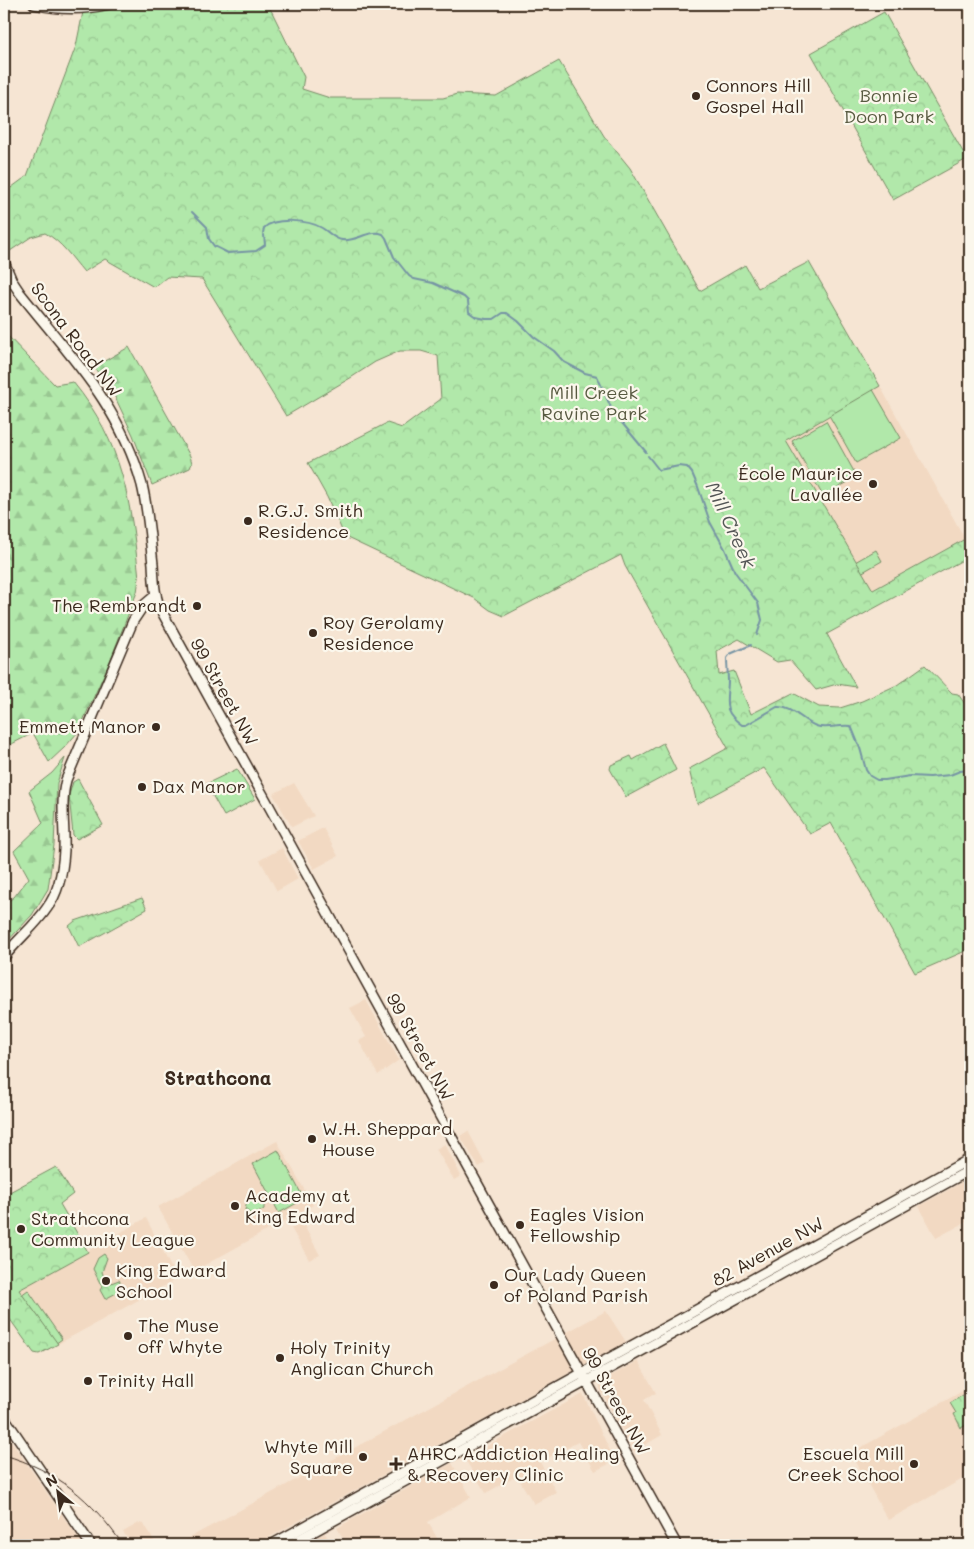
<svg xmlns="http://www.w3.org/2000/svg" width="974" height="1549" font-family="Mali,sans-serif">
  <style>
    .built { fill: #f2d9c2 }
    .grass { fill: #b1e8aa; stroke: #768964 }
    .forest { fill: url(#forest-firs); stroke: #768964 }
    .park { fill: url(#park-crowns); stroke: #768964 }
    .lines { fill: none; stroke-linecap: round; stroke-linejoin: round }
    .stream { stroke: #7694a4; stroke-width: 2 }
    .secondary-casing { stroke: #3b2a1e; stroke-width: 12 }
    .secondary { stroke: #fbf7ec; stroke-width: 9 }
    .tram { stroke: #3b2a1e; stroke-width: 1 }
    .poi-dot { fill: #3b2a1e; stroke: #fbf7ec; stroke-width: 2 }
    .labels { text-anchor: middle; stroke-width: 4.5; stroke-linejoin: round; paint-order: stroke }
    .poi-label { font-size: 18px; fill: #3b2a1e; stroke: #fbf7ec; text-anchor: start }
    .park-label { font-size: 18px; fill: #585a41; stroke: #fbf7ec }
    .street-label { font-size: 18px; fill: #3b2a1e; stroke: #fbf7ec }
    .water-label { font-size: 19px; font-style: italic; fill: #545656; stroke: #fbf7ec }
    .neighbourhood-label { font-size: 19px; font-weight: bold; fill: #3b2a1e; stroke: #fbf7ec }
  </style>
  <defs>
    <pattern id="forest-firs" width="22" height="20" patternUnits="userSpaceOnUse" patternTransform="scale(1.25)"><rect width="22" height="20" fill="#b1e8aa"/><path d="M5 1l3.5 6h-7zM16 11l3.5 6h-7z" fill="#99c792"/></pattern>
    <pattern id="park-crowns" width="20" height="18" patternUnits="userSpaceOnUse" patternTransform="scale(1.25)"><rect width="20" height="18" fill="#b1e8aa"/><path d="M2 6a3 3 0 1 1 6 0M12 15a3 3 0 1 1 6 0" fill="none" stroke="#99c792"/></pattern>
  </defs>
  <rect width="100%" height="100%" fill="#f6e5d3"/>
  <filter id="ink" filterUnits="userSpaceOnUse"><feTurbulence type="fractalNoise" baseFrequency=".02" numOctaves="2"/><feDisplacementMap in="SourceGraphic" scale="10" xChannelSelector="R" yChannelSelector="G"/><feConvolveMatrix kernelMatrix="1 2 1 2 8 2 1 2 1" color-interpolation-filters="sRGB"/></filter>
  <g filter="url(#ink)">
    <!-- built -->
    <g class="built">
      <polygon points="880,386 965,539 873,590 786,441"/>
      <polygon points="294,783 314,816 292,827 273,794"/>
      <polygon points="323,828 338,856 314,869 298,841"/>
      <polygon points="282,848 298,879 277,891 260,860"/>
      <polygon points="366,1000 399,1060 378,1075 359,1041 366,1037 350,1008"/>
      <polygon points="468,1131 485,1163 479,1167 460,1136"/>
      <polygon points="277,1141 313,1205 194,1271 158,1207"/>
      <polygon points="445,1144 461,1176 454,1180 436,1149"/>
      <polygon points="970,1178 970,1220 936,1238 919,1206"/>
      <polygon points="146,1218 177,1279 58,1344 19,1290"/>
      <polygon points="302,1222 320,1255 309,1260 291,1228"/>
      <polygon points="606,1311 626,1342 255,1545 176,1545"/>
      <polygon points="638,1361 656,1393 644,1400 662,1435 634,1451 600,1389 600,1385 602,1381"/>
      <polygon points="970,1387 970,1475 888,1520 851,1453"/>
      <polygon points="583,1394 615,1461 595,1471 578,1442 540,1462 556,1492 534,1504 517,1476 486,1493 464,1458"/>
      <polygon points="4,1431 83,1545 4,1545"/>
      <polygon points="452,1463 471,1497 428,1522 441,1545 347,1545 337,1528"/>
      <polygon points="139,1523 143,1524 157,1545 132,1545 123,1532"/>
      <polygon points="325,1533 331,1545 302,1545 323,1534"/>
    </g>
    <!-- grass -->
    <g class="grass">
      <polygon points="857,362 901,438 856,463 813,387"/>
      <polygon points="826,421 857,477 823,496 792,441"/>
      <polygon points="876,550 882,561 861,573 855,562"/>
      <polygon points="237,769 255,799 224,816 206,784"/>
      <polygon points="278,1150 304,1199 279,1213 253,1164"/>
      <polygon points="28,1290 62,1339 44,1352 10,1303"/>
    </g>
    <!-- forest -->
    <g class="forest">
      <path d="M 4,332 L 55,385 L 73,382 C 123,443 131,502 139,578 L 137,592 L 110,661 L 78,732 L 65,747 L 49,762 L 33,733 L 4,748 Z"/>
      <polygon points="129,347 190,456 192,463 190,468 152,485 133,435 115,397 94,367"/>
      <polygon points="65,758 57,783 54,845 48,889 32,915 4,945 4,904 14,897 29,878 14,851 43,823 29,791 52,773"/>
    </g>
    <!-- park -->
    <g class="park">
      <path d="M 131,4 L 268,4 L 304,77 L 302,89 L 330,98 L 443,98 L 457,94 L 496,96 L 559,61 L 604,136 L 630,168 L 700,291 L 745,265 L 758,288 L 809,262 L 880,386 L 786,441 L 873,590 L 965,539 L 970,550 L 970,556 L 827,634 L 856,687 L 837,684 L 816,690 L 790,660 L 777,662 L 739,639 L 717,651 L 719,675 L 734,671 L 751,714 L 793,693 L 819,707 L 840,708 L 862,701 L 897,685 L 925,665 L 952,693 L 958,694 L 970,711 L 970,949 L 915,973 L 831,823 L 810,834 L 764,768 L 697,804 L 689,769 L 728,748 L 625,566 L 621,555 L 504,616 L 490,610 L 474,598 L 345,537 L 327,497 L 308,463 L 387,423 L 402,428 L 441,399 L 438,356 L 421,351 L 400,351 L 375,362 L 352,377 L 286,416 L 202,279 L 167,277 L 154,287 L 105,259 L 84,272 C 72,258 61,241 45,233 L 31,237 L 7,253 L 4,248 L 4,193 L 27,176 L 76,46 L 83,12 Z"/>
      <polygon points="884,12 967,159 893,200 811,53"/>
      <polygon points="663,743 676,770 626,797 610,769 611,765 631,756 633,760"/>
      <polygon points="78,779 103,825 77,839 73,835 69,795 73,782"/>
      <polygon points="142,898 147,909 79,947 69,926 75,921"/>
      <polygon points="56,1167 73,1194 60,1204 88,1252 19,1290 58,1344 39,1354 34,1353 4,1311 4,1195"/>
      <polygon points="253,1196 259,1197 258,1202 264,1204 264,1209 261,1211 257,1212 253,1215 245,1210 247,1201 250,1200"/>
      <polygon points="104,1254 107,1258 102,1272 106,1281 111,1283 119,1280 124,1289 105,1299 100,1290 102,1287 93,1269 98,1258"/>
      <polygon points="963,1395 969,1405 970,1405 970,1423 961,1428 954,1414 956,1413 950,1403"/>
    </g>
    <g class="lines">
      <!-- stream -->
      <g class="stream">
        <polyline points="192,212 207,227 209,239 214,246 228,253 256,251 265,245 264,235"/>
        <path d="M 263,233 L 264,228 C 275,217 309,220 322,228 C 329,232 334,239 342,240 C 357,242 368,229 383,234 L 386,238 L 394,257 L 409,276 L 414,279 L 433,283 L 464,297 L 468,301 L 469,312 L 476,317 L 486,319 L 494,319 L 503,313 L 507,313 L 518,321 L 534,337 L 554,351 L 564,362 L 585,373 L 597,376 L 613,412 L 646,452"/>
        <polyline points="648,456 659,470 679,466 687,467 692,473 698,487 710,522 725,549 735,572 758,603 762,620 757,635"/>
        <path d="M 751,645 L 730,654 L 727,658 C 727,666 728,674 728,682 C 727,703 722,711 742,725 L 746,725 L 777,707 C 793,706 802,721 816,726 C 827,730 839,724 851,726 L 860,748 L 866,770 L 870,776 L 877,780 L 885,780 L 910,776 L 930,777 L 950,775 L 960,771 L 970,770"/>
      </g>
      <!-- secondary casing -->
      <g class="secondary-casing">
        <g id="secondary">
          <path d="M 34,4 C 59,10 84,10 109,4"/>
          <path d="M 4,262 L 12,281 L 20,293 C 70,356 120,405 142,485 C 148,510 150,538 153,564 C 154,581 154,597 162,612 L 675,1542 L 676,1545"/>
          <path d="M 4,957 C 17,940 35,926 47,908 C 59,892 63,869 64,850 C 65,827 60,803 66,780 L 133,621 L 143,606 L 156,595"/>
          <polyline points="4,1417 91,1545"/>
          <polyline points="271,1545 970,1159"/>
          <polyline points="289,1545 970,1170"/>
        </g>
      </g>
      <!-- secondary -->
      <use href="#secondary" class="secondary"/>
      <!-- tram -->
      <path class="tram" d="M 4,1455 C 57,1470 92,1500 123,1545"/>
    </g>
  </g>
  <!-- markers -->
  <g class="poi-dot">
    <circle cx="696" cy="96" r="5"/>
    <circle cx="873" cy="484" r="5"/>
    <circle cx="248" cy="521" r="5"/>
    <circle cx="197" cy="606" r="5"/>
    <circle cx="313" cy="633" r="5"/>
    <circle cx="156" cy="727" r="5"/>
    <circle cx="142" cy="787" r="5"/>
    <circle cx="312" cy="1139" r="5"/>
    <circle cx="235" cy="1206" r="5"/>
    <circle cx="520" cy="1225" r="5"/>
    <circle cx="21" cy="1229" r="5"/>
    <circle cx="106" cy="1281" r="5"/>
    <circle cx="494" cy="1285" r="5"/>
    <circle cx="128" cy="1336" r="5"/>
    <circle cx="280" cy="1358" r="5"/>
    <circle cx="88" cy="1381" r="5"/>
    <circle cx="363" cy="1457" r="5"/>
    <path d="M393.5 1456.5h5v5h5v5h-5v5h-5v-5h-5v-5h5z"/>
    <circle cx="914" cy="1464" r="5"/>
  </g>
  <g class="labels">
    <!-- poi labels -->
    <g class="poi-label">
      <text x="706" y="92">Connors Hill<tspan x="706" dy="21">Gospel Hall</tspan></text>
      <text x="863" y="480" text-anchor="end">École Maurice<tspan x="863" dy="21">Lavallée</tspan></text>
      <text x="258" y="517">R.G.J. Smith<tspan x="258" dy="21">Residence</tspan></text>
      <text x="187" y="612" text-anchor="end">The Rembrandt</text>
      <text x="323" y="629">Roy Gerolamy<tspan x="323" dy="21">Residence</tspan></text>
      <text x="146" y="733" text-anchor="end">Emmett Manor</text>
      <text x="152" y="793">Dax Manor</text>
      <text x="322" y="1135">W.H. Sheppard<tspan x="322" dy="21">House</tspan></text>
      <text x="245" y="1202">Academy at<tspan x="245" dy="21">King Edward</tspan></text>
      <text x="530" y="1221">Eagles Vision<tspan x="530" dy="21">Fellowship</tspan></text>
      <text x="31" y="1225">Strathcona<tspan x="31" dy="21">Community League</tspan></text>
      <text x="116" y="1277">King Edward<tspan x="116" dy="21">School</tspan></text>
      <text x="504" y="1281">Our Lady Queen<tspan x="504" dy="21">of Poland Parish</tspan></text>
      <text x="138" y="1332">The Muse<tspan x="138" dy="21">off Whyte</tspan></text>
      <text x="290" y="1354">Holy Trinity<tspan x="290" dy="21">Anglican Church</tspan></text>
      <text x="98" y="1387">Trinity Hall</text>
      <text x="353" y="1453" text-anchor="end">Whyte Mill<tspan x="353" dy="21">Square</tspan></text>
      <text x="407" y="1460">AHRC Addiction Healing<tspan x="407" dy="21">&amp; Recovery Clinic</tspan></text>
      <text x="904" y="1460" text-anchor="end">Escuela Mill<tspan x="904" dy="21">Creek School</tspan></text>
    </g>
    <!-- park labels -->
    <g class="park-label">
      <text x="889" y="102">Bonnie<tspan x="889" dy="21">Doon Park</tspan></text>
      <text x="594" y="399">Mill Creek<tspan x="594" dy="21">Ravine Park</tspan></text>
    </g>
    <!-- street labels -->
    <g class="street-label">
      <text transform="translate(76 340) rotate(53)" y="6">Scona Road NW</text>
      <text transform="translate(224 692) rotate(61)" y="6">99 Street NW</text>
      <text transform="translate(420 1047) rotate(61)" y="6">99 Street NW</text>
      <text transform="translate(768 1252) rotate(-29)" y="6">82 Avenue NW</text>
      <text transform="translate(616 1401) rotate(61)" y="6">99 Street NW</text>
    </g>
    <!-- water labels -->
    <g class="water-label">
      <text transform="translate(731 525) rotate(65)" y="7">Mill Creek</text>
    </g>
    <!-- neighbourhood labels -->
    <g class="neighbourhood-label">
      <text x="218" y="1085">Strathcona</text>
    </g>
  </g>
  <!-- margin -->
  <rect width="974" height="1549" fill="none" stroke="#fbf7ec" stroke-width="20"/>
  <rect x="10" y="10" width="954" height="1529" fill="none" stroke="#3b2a1e" stroke-width="2" filter="url(#ink)"/>
  <!-- north arrow -->
  <g transform="translate(58 1492) rotate(331)" stroke="#fbf7ec" stroke-width="4" paint-order="stroke">
  <path d="M0-4L9 19L0 12L-9 19Z" fill="#3b2a1e"/>
  <text y="-8" font-size="14" font-weight="bold" text-anchor="middle" fill="#3b2a1e">N</text>
  </g>
</svg>
